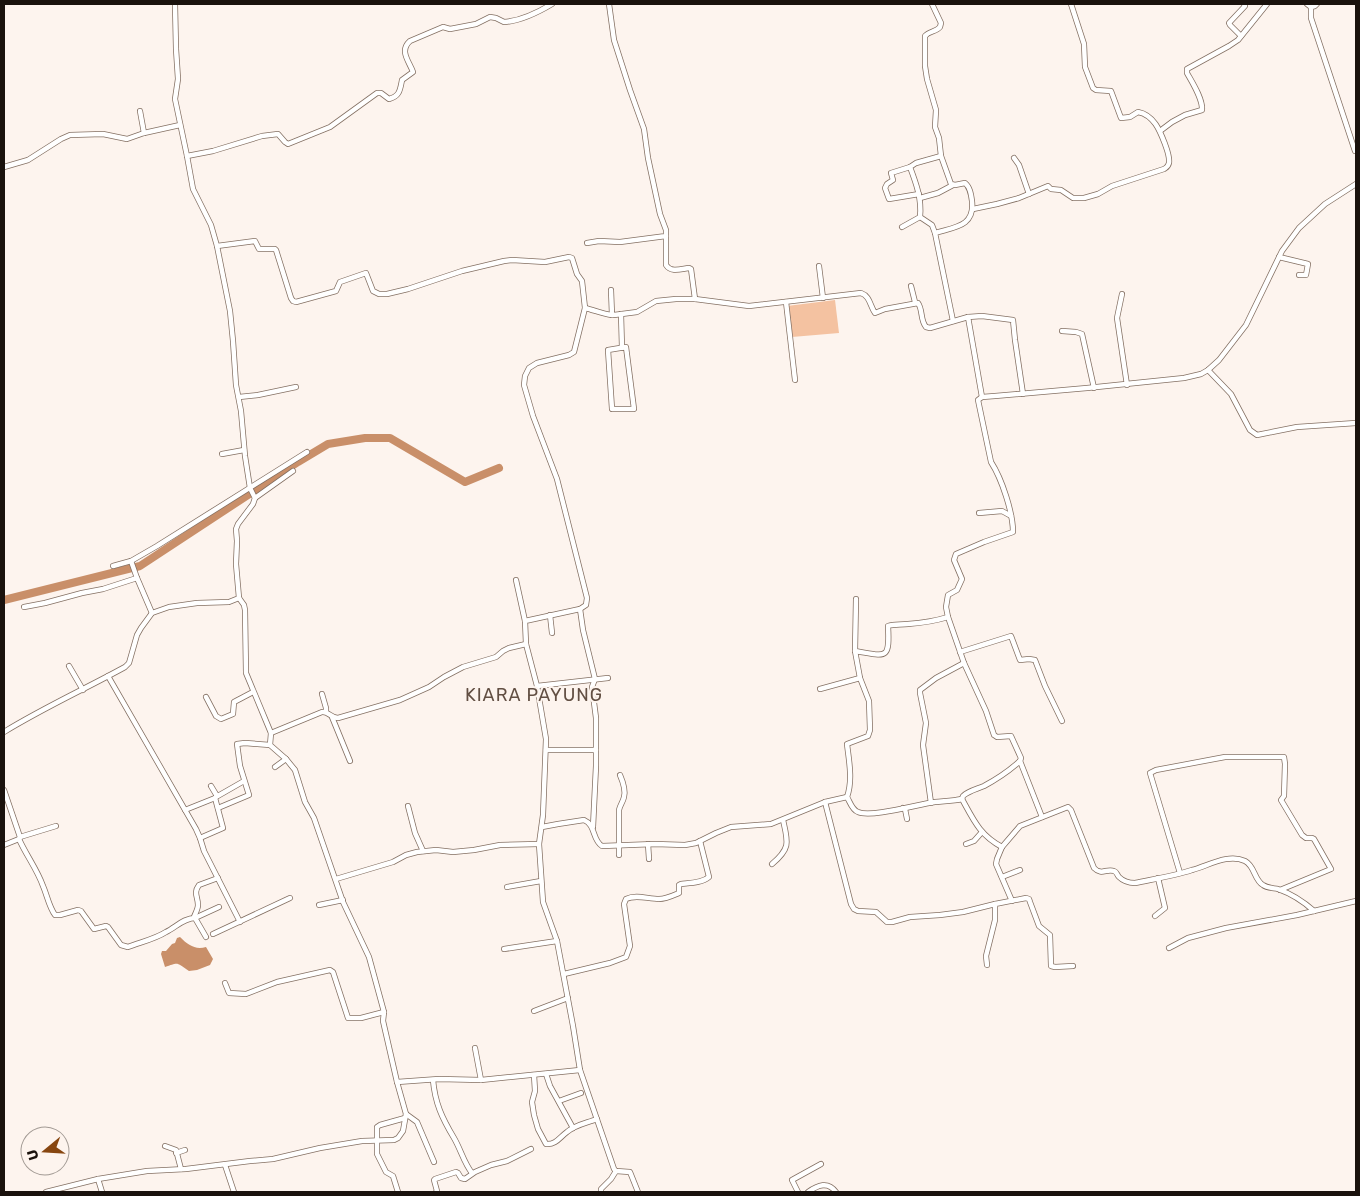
<svg xmlns="http://www.w3.org/2000/svg" width="1360" height="1196" font-family="Rubik,sans-serif">
  <style>
    .green { fill: #f4c2a1 }
    .water { fill: #c98f69 }
    .lines { fill: none; stroke-linecap: round; stroke-linejoin: round }
    .river { stroke: #c98f69; stroke-width: 8 }
    .minor-casing { stroke: #847063; stroke-width: 6 }
    .minor { stroke: #fff; stroke-width: 4.5 }
    .labels { text-anchor: middle; stroke-width: 4; stroke-linejoin: round; paint-order: stroke }
    .quarter-label { font-size: 18px; letter-spacing: 1px; fill: #624f43; stroke: #fdf4ee }
  </style>
  <rect width="100%" height="100%" fill="#fdf4ee"/>
  <!-- green -->
  <polygon class="green" points="835,300 839,333 792,337 787,306"/>
  <!-- water -->
  <path class="water" d="M 180,937 C 188,945 195,950 206,947 L 213,959 L 210,965 L 197,970 L 189,971 C 176,962 179,962 165,967 L 161,954 L 162,951 L 166,951 L 172,944 L 175,943 L 177,938 Z"/>
  <g class="lines">
    <!-- river -->
    <polyline class="river" points="4,600 140,566 298,462 328,444 365,438 390,438 465,482 499,468"/>
    <!-- minor casing -->
    <g class="minor-casing">
      <g id="minor">
        <path d="M 932,4 L 941,23 L 940,27 C 936,32 929,31 925,36 L 925,66 L 927,79 L 936,110 L 935,127 L 939,138 L 941,156 L 951,184 L 955,185 L 965,183 C 970,187 971,194 972,201 C 975,227 954,227 935,233 L 953,321"/>
        <polyline points="1307,4 1311,7 1315,6 1317,4"/>
        <polyline points="1311,7 1311,18 1355,151"/>
        <polyline points="1241,36 1230,25 1229,23 1245,6 1244,4"/>
        <polyline points="140,111 144,133"/>
        <path d="M 1160,131 L 1172,122 L 1185,115 L 1202,110 C 1203,99 1192,82 1187,73 L 1187,69 L 1229,46 L 1238,40 L 1267,4"/>
        <path d="M 187,156 L 213,151 L 262,136 L 278,134 L 285,142 L 288,144 L 330,127 L 377,93 L 381,93 L 389,99 C 400,96 400,90 402,80 L 413,72 C 409,61 399,51 410,41 L 443,27 L 450,29 L 476,24 L 490,17 L 496,18 L 504,22 C 521,21 537,13 552,4"/>
        <polyline points="1014,158 1019,165 1029,194"/>
        <polyline points="4,167 28,160 61,139 70,135 103,134 127,139 144,133 180,125"/>
        <polyline points="910,167 891,173 893,180 887,184 885,188 889,199 919,194"/>
        <polyline points="920,198 938,193 953,185"/>
        <path d="M 973,209 L 997,204 L 1019,198 L 1048,186 L 1051,189 L 1061,190 L 1073,198 L 1084,198 L 1098,194 L 1112,186 L 1164,169 C 1167,167 1168,167 1169,163 C 1170,157 1167,150 1165,144 C 1160,131 1154,115 1138,112 L 1130,117 L 1121,118 L 1111,91 L 1096,90 L 1093,88 L 1085,67 L 1084,44 L 1071,4"/>
        <polyline points="902,227 920,217"/>
        <path d="M 935,233 L 932,225 L 920,217 C 922,199 916,183 910,167 L 916,163 L 941,156"/>
        <path d="M 666,236 L 666,265 C 671,273 681,269 689,268 L 691,269 L 695,299"/>
        <polyline points="587,243 599,241 620,242 666,236 666,230 660,214 648,158 644,129 630,90 614,40 609,4"/>
        <polyline points="217,246 255,241 259,249 275,249 276,250 291,298 293,301 296,302 336,291 340,282 366,273 373,291 379,294 387,294 408,289 462,271 504,261 512,260 545,262 569,257 572,258 577,274 582,281 585,308 574,352 569,355 537,363 529,368 525,376 524,385 533,416 557,479 587,598 586,605 580,609 525,621 526,644 537,686 546,739 543,815 539,844 543,902 557,941 573,1026 580,1070 614,1169 616,1171 630,1172 638,1192"/>
        <polyline points="1279,257 1308,264 1306,275 1299,275"/>
        <polyline points="819,266 823,298"/>
        <polyline points="911,286 915,302"/>
        <path d="M 611,290 L 612,315 L 614,315 L 637,312 L 656,301 L 676,299 L 695,299 L 749,306 L 861,293 C 870,296 870,306 875,313 L 885,309 L 918,303 C 923,310 920,320 926,327 L 930,328 L 968,317 L 982,397"/>
        <polyline points="1122,294 1117,318 1127,385"/>
        <polyline points="786,302 795,380"/>
        <path d="M 585,308 C 594,310 602,314 612,315"/>
        <polyline points="621,314 622,348"/>
        <polyline points="968,317 982,316 1013,320 1015,340 1023,394"/>
        <polyline points="1062,331 1076,332 1082,334 1094,388"/>
        <polygon points="626,347 634,409 612,409 608,350"/>
        <polyline points="1208,370 1231,394 1250,430 1257,435 1297,427 1356,423"/>
        <polyline points="239,397 258,395 296,387"/>
        <polyline points="222,454 244,450"/>
        <polyline points="255,498 293,471"/>
        <polyline points="979,513 1002,511 1011,516"/>
        <polyline points="131,561 137,578 152,613"/>
        <polyline points="113,566 131,561 157,546 307,452"/>
        <polyline points="516,580 525,621"/>
        <path d="M 856,599 L 855,651 L 860,678 L 869,701 L 870,730 L 868,736 L 847,744 C 849,761 853,780 847,797 C 850,802 852,810 858,812 C 871,818 919,804 935,802 C 944,801 953,801 962,799 C 974,821 980,835 1002,847 L 997,859 L 996,864 L 1012,901"/>
        <polyline points="24,607 45,603 82,593 103,589 137,578"/>
        <polyline points="580,609 583,630 595,679 592,687 596,718 596,766 593,827"/>
        <polyline points="550,615 552,633"/>
        <path d="M 855,651 C 886,656 890,661 888,626 C 894,624 901,625 908,624 C 922,623 935,621 948,617"/>
        <polyline points="960,652 1011,636 1020,660 1029,659 1035,660 1045,686 1062,721"/>
        <polyline points="69,666 83,690"/>
        <polyline points="108,676 196,829 200,838 204,851 240,922"/>
        <polyline points="537,686 608,678"/>
        <polyline points="820,689 860,678"/>
        <polyline points="322,694 326,708 326,712"/>
        <polyline points="206,697 216,716 221,719 233,714 234,702 253,692"/>
        <polyline points="332,717 350,761"/>
        <path d="M 4,732 C 43,708 85,689 125,667 L 129,663 L 137,635 L 141,628 L 152,613 L 169,607 L 197,603 L 229,602 L 239,598 L 236,564 L 237,541 L 236,529 L 238,524 L 253,504 L 255,498 L 250,488 L 245,456 L 241,411 L 236,385 L 233,341 L 230,311 L 217,246 L 211,225 L 193,189 L 187,156 L 175,99 L 178,79 L 176,49 L 175,4"/>
        <path d="M 271,733 L 322,712 C 328,711 331,718 338,718 L 400,700 L 429,687 L 444,677 L 463,667 L 496,657 L 503,651 L 509,648 L 526,644"/>
        <polyline points="546,750 596,750"/>
        <polyline points="1020,761 1042,817"/>
        <polyline points="275,767 286,759"/>
        <polyline points="211,786 217,796"/>
        <polyline points="4,790 20,837 19,839 4,845"/>
        <path d="M 962,799 L 963,796 C 968,791 977,789 984,786 C 997,779 1009,771 1020,761 L 1021,758 L 1011,736 L 997,737 L 994,735 L 986,711 L 964,663 L 948,617 L 946,607 L 948,595 L 957,590 L 962,579 L 954,560 L 956,554 L 984,542 L 1013,532 C 1013,513 1002,479 991,462 L 978,400 L 982,397 L 995,396 L 1087,388 L 1184,378 L 1201,374 L 1208,370 L 1219,360 L 1246,325 L 1282,251 L 1299,228 L 1325,204 L 1356,184"/>
        <polyline points="825,802 851,904 854,909 858,911 876,912 887,922 892,922 910,917 940,915 963,912 995,904"/>
        <polyline points="931,803 923,745 926,723 920,693 920,690 936,678 964,663"/>
        <polyline points="408,806 415,833 423,851"/>
        <polyline points="218,808 249,795 240,766 237,744 245,743 270,745"/>
        <polyline points="903,808 905,809 907,819"/>
        <polyline points="185,810 215,798"/>
        <path d="M 542,827 L 558,824 L 584,820 C 596,825 592,840 602,846 L 655,844 L 685,845 L 696,843 L 716,833 L 731,827 L 771,824 L 825,802 L 847,797"/>
        <polyline points="20,837 56,826"/>
        <polyline points="200,838 223,828 215,798 216,797 244,781"/>
        <path d="M 19,839 C 26,855 37,869 43,886 C 47,895 49,907 55,915 L 60,915 L 78,910 L 81,911 L 94,929 L 106,926 L 108,927 L 121,945 L 128,947 C 141,942 155,939 166,932 C 176,927 184,918 195,918 L 206,937"/>
        <polyline points="648,844 649,859"/>
        <polyline points="966,844 974,841 982,832"/>
        <path d="M 1002,847 L 1020,826 L 1068,807 L 1071,810 L 1094,868 C 1102,876 1106,868 1114,871 C 1117,872 1117,875 1119,877 C 1124,882 1130,883 1135,883 C 1154,879 1174,876 1192,870 C 1208,866 1228,853 1245,861 C 1255,866 1254,880 1263,885 C 1267,888 1273,888 1278,889 C 1292,894 1303,901 1314,911"/>
        <path d="M 619,855 L 619,810 C 620,805 623,802 624,797 C 626,790 623,782 620,775"/>
        <path d="M 772,864 C 791,848 788,842 783,820"/>
        <polyline points="1180,873 1150,773 1156,770 1225,757 1284,757 1285,764 1284,796 1281,800 1302,835 1306,838 1312,838 1314,839 1331,869 1280,890"/>
        <polyline points="1002,877 1020,870"/>
        <polyline points="336,879 393,862 406,855 417,852 436,850 453,852 474,850 500,845 539,844"/>
        <polyline points="507,887 541,881"/>
        <polyline points="319,905 343,900"/>
        <polyline points="1155,916 1165,908 1158,878"/>
        <path d="M 194,917 C 195,914 198,909 198,905 C 198,897 193,893 199,885 L 218,878"/>
        <polyline points="195,918 219,907"/>
        <polyline points="213,934 290,898"/>
        <polyline points="1169,948 1188,938 1226,928 1297,915 1356,901"/>
        <polyline points="504,949 557,941"/>
        <polyline points="987,965 986,956 995,920 995,904 1026,898 1029,899 1030,902 1039,926 1050,935 1051,966 1055,967 1073,966"/>
        <path d="M 564,974 L 610,963 L 626,957 L 630,946 L 624,904 L 626,899 C 636,894 648,899 659,899 C 666,899 672,896 679,893 L 679,885 L 681,884 C 690,883 702,883 709,877 L 700,841"/>
        <polyline points="225,983 229,993 246,994 277,982 330,970 333,972 348,1018 361,1018 384,1012"/>
        <polyline points="534,1011 568,998"/>
        <polyline points="475,1048 481,1080"/>
        <polyline points="546,1074 550,1086 573,1128"/>
        <path d="M 534,1075 L 535,1091 L 532,1102 L 534,1115 L 538,1129 L 546,1144 C 556,1145 560,1137 567,1132 C 575,1125 587,1123 597,1119"/>
        <path d="M 433,1080 C 435,1103 442,1118 454,1138 C 461,1150 464,1163 472,1173"/>
        <polyline points="397,1082 439,1079 481,1080 580,1070"/>
        <polyline points="559,1101 581,1093"/>
        <polyline points="406,1114 417,1122 434,1162"/>
        <polyline points="165,1146 176,1150 181,1169"/>
        <polyline points="176,1153 185,1150"/>
        <polyline points="225,1165 234,1192"/>
        <polyline points="98,1179 102,1192"/>
        <polyline points="46,1192 98,1179 147,1171 186,1169 250,1161 273,1159 320,1148 362,1141 394,1140 398,1138 403,1131 406,1114 397,1082 383,1021 384,1012 369,957 343,902 314,818 305,802 295,770 286,759 270,745 271,733 246,673 245,610 244,605 239,598"/>
        <polyline points="398,1192 393,1176 386,1172 377,1154 377,1127 380,1125 405,1118"/>
        <polyline points="436,1192 437,1191 434,1180 435,1179 456,1172 458,1173 461,1178 465,1179 475,1172 491,1165 507,1161 531,1149"/>
        <polyline points="601,1192 601,1189 611,1179 616,1171"/>
        <polyline points="798,1192 792,1180 821,1164"/>
        <path d="M 808,1192 C 818,1185 828,1181 836,1192"/>
      </g>
    </g>
    <!-- minor -->
    <use href="#minor" class="minor"/>
  </g>
  <g class="labels">
    <!-- quarter labels -->
    <g class="quarter-label">
      <text x="534" y="701">KIARA PAYUNG</text>
    </g>
  </g>
  <!-- border -->
  <rect width="1360" height="1196" fill="none" stroke="#1a120d" stroke-width="10"/>
  <!-- north arrow -->
  <g transform="translate(45 1151) rotate(252)"><circle r="24" fill="#fdf4ee" stroke="#a29a94"/>
  <path d="M0-4L9 19L0 12L-9 19Z" fill="#874610"/>
  <text y="-8" font-size="14" font-weight="bold" text-anchor="middle" fill="#1a120d">U</text>
  </g>
</svg>
